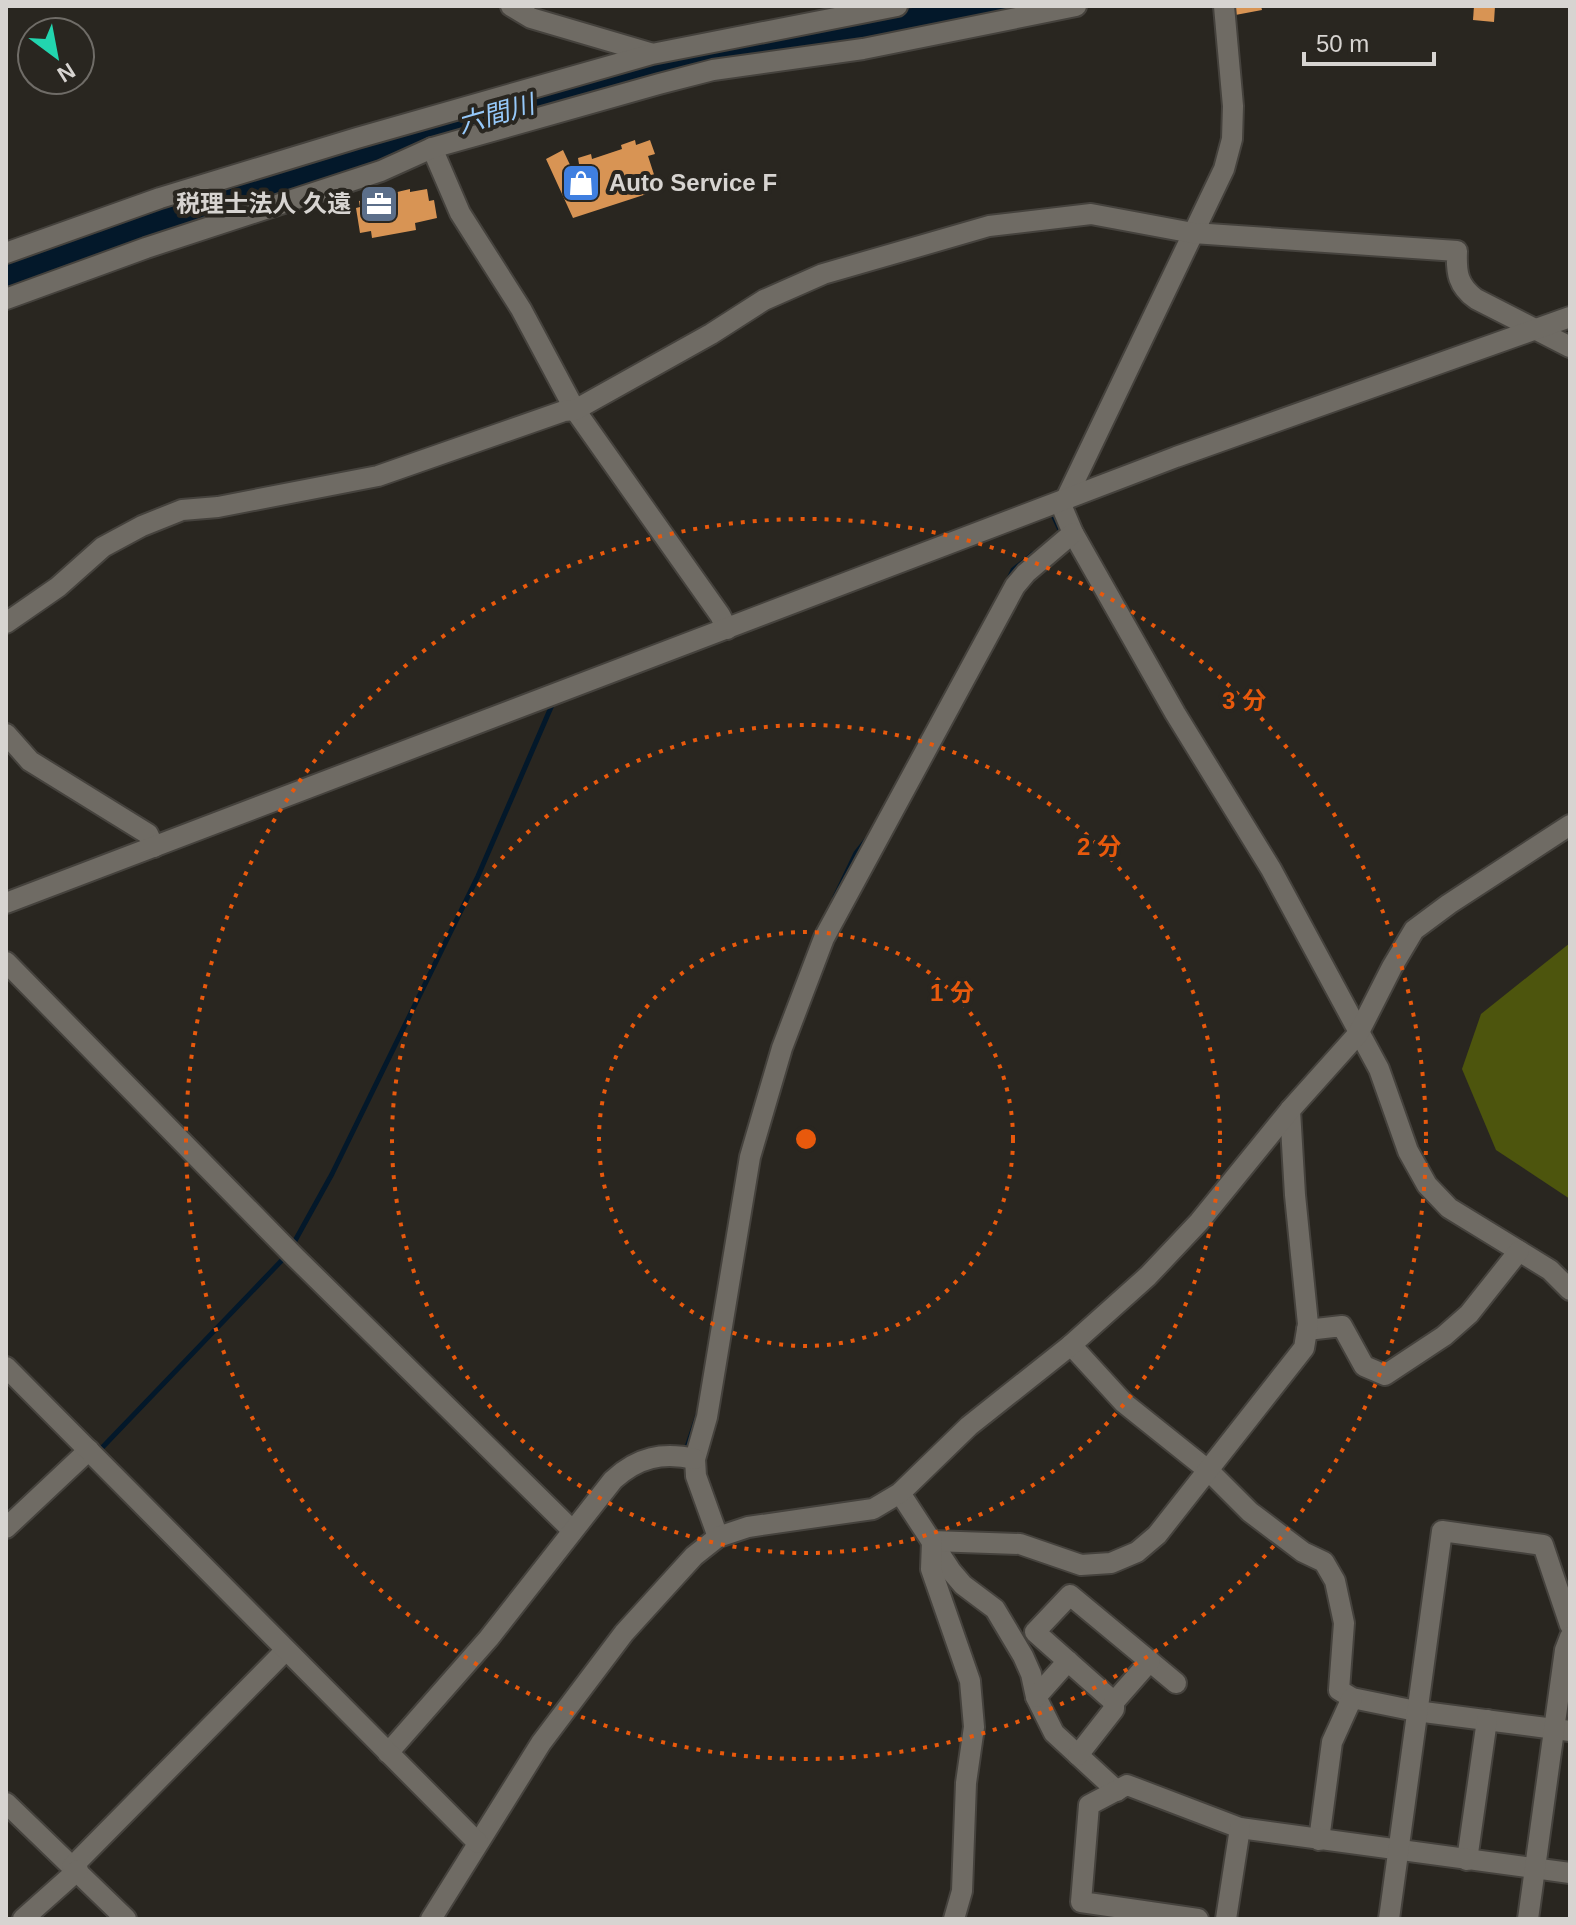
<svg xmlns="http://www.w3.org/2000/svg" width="1576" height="1925" font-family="Helvetica,'Noto Sans JP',sans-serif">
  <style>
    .green { fill: #4d550d }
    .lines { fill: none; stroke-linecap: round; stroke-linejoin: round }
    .stream { stroke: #03182a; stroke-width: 5 }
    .river { stroke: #03182a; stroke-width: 32 }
    .building { fill: #d89454 }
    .street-casing { stroke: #45423d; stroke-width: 24 }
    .secondary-casing { stroke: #45423d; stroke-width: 24 }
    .street { stroke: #6f6b64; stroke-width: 20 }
    .secondary { stroke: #6f6b64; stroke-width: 20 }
    .ring { fill: none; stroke: #e8590c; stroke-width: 4; stroke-dasharray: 4 8 }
    .labels { text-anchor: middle; stroke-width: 8; stroke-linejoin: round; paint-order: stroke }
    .poi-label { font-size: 24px; font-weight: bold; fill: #d7d4d1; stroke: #292620; text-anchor: start }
    .water-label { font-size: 26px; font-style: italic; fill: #96c9fa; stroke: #292620 }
    .centre { fill: #e8590c; stroke: #292620; stroke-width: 4 }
    .ring-label { font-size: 24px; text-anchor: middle; font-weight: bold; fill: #e8590c; stroke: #292620; stroke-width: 8; stroke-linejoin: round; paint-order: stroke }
  </style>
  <rect width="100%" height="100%" fill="#292620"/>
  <!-- green -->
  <polygon class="green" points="1570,943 1570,1199 1496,1150 1462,1069 1481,1014"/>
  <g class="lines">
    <!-- stream -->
    <g class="stream">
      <polyline points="1054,517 1061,532 1056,536"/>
      <polyline points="1008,581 1013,570 1033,554"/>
      <polyline points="835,897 856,853 867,839"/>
      <polyline points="291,1248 332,1174 478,876 552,705"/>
      <polyline points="687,1447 698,1414"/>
      <polyline points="96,1454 286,1256"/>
    </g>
    <!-- river -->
    <polyline class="river" points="6,275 98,240 345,158 661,66 926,22 1001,6"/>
  </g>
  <!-- building -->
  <g class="building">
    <polygon points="1229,6 1261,6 1262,10 1230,16"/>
    <polygon points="1474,6 1495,6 1494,22 1473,20"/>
    <polygon points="635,140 636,145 650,140 655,154 648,156 659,190 573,218 546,159 563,150 571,167 579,164 578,158 591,154 592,159 622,149 621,145"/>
    <polygon points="410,189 410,192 427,189 429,201 434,200 437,218 415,223 416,230 372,238 371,231 360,233 356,208 360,207 359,201"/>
  </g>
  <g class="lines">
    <!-- street casing -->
    <g class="street-casing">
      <g id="street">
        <polyline points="511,6 531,18 650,53"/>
        <polyline points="1224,6 1233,106 1232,139 1224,169 1062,507 1073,533 1175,713 1271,869 1379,1069 1408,1151 1427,1185 1449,1208 1550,1270 1570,1290"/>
        <polyline points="432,148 460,213 521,309 575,410 720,615 727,629"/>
        <polyline points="6,253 160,198 357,138 652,54 897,6"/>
        <path d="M 6,623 L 58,587 L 103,547 L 142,526 L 182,510 L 218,507 L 378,476 L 564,411 L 575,410 L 711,334 L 764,300 L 823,274 L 989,226 L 1091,214 L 1193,233 L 1457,251 C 1456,273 1458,286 1476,299 L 1570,347"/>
        <polyline points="6,734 30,761 148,834 154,847"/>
        <polyline points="6,903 1176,457 1570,317"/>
        <polyline points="6,962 295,1257 572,1530"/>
        <polyline points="1307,1330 1342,1326 1364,1366 1385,1375 1444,1336 1469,1314 1519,1251"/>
        <polyline points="1071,1345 1124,1403 1209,1471 1250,1512 1303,1552 1324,1562 1335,1581 1344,1623 1339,1690 1352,1698 1416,1711 1570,1731"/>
        <polyline points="900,1493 951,1571 963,1585 995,1609 1023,1656 1031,1674 1036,1697 1054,1733 1117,1791"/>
        <polyline points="6,1528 89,1450"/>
        <polyline points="718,1537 696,1476 695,1459 707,1417 750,1157 782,1048 824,938 1015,586 1026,573 1073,533"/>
        <polyline points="932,1541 1020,1544 1081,1565 1111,1563 1137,1552 1157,1535 1304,1348 1308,1324 1295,1195 1290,1110"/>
        <polyline points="932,1541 931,1569 970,1681 974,1727 966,1783 962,1891 954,1919"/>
        <polyline points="1036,1697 1068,1661"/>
        <polyline points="1114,1702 1035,1632 1070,1595 1176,1683"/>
        <path d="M 388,1753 L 489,1638 L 613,1480 C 638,1457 662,1452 695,1459"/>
        <polyline points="1078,1755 1114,1709 1114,1702 1150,1661"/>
        <polyline points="6,1803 126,1919"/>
        <polyline points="1319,1840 1332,1742 1352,1698"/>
        <polyline points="1467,1860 1487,1720"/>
        <polyline points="72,1867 285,1651"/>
        <polyline points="23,1919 78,1870"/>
        <polyline points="431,1919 541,1743 624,1633 694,1556 718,1537 748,1527 873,1509 900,1493 969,1426 1071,1345 1148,1276 1199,1222 1290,1110 1358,1034 1392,967 1414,930 1449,904 1570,825"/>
        <polyline points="1198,1919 1081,1902 1089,1805 1127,1785 1240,1828 1570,1873"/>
        <polyline points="1226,1919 1240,1828"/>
        <polyline points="1389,1919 1442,1531 1543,1545 1570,1625"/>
        <polyline points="1528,1919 1565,1650 1570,1637"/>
      </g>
    </g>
    <!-- secondary casing -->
    <g class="secondary-casing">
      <g id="secondary">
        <polyline points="6,299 146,248 381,171 432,148 659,84 713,70 863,49 1076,6"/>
        <polyline points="6,1367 478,1843"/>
      </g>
    </g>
    <!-- street -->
    <use href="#street" class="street"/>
    <!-- secondary -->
    <use href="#secondary" class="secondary"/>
  </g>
  <!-- distance rings -->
  <g class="ring">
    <circle cx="806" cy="1139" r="207"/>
    <circle cx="806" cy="1139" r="414"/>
    <circle cx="806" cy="1139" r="620"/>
  </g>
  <!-- icons -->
  <defs>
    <g id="shop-square" transform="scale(2)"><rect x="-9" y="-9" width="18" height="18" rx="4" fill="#3f7fe0" stroke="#292620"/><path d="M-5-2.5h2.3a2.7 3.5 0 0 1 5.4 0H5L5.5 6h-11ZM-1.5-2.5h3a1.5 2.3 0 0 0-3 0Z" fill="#fff"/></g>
    <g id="office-square" transform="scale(2)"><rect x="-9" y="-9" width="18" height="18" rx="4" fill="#5c6f8a" stroke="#292620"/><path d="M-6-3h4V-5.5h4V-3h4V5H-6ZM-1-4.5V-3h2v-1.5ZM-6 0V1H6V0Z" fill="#fff"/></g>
  </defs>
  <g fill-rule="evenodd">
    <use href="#shop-square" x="581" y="183"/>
    <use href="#office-square" x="379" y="204"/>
  </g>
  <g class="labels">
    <!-- poi labels -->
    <g class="poi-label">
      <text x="609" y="191">Auto Service F</text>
      <text x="351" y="212" text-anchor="end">税理士法人 久遠</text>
    </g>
    <!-- water labels -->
    <g class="water-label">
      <text transform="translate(496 114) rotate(-16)" y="9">六間川</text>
    </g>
  </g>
  <circle cx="806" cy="1139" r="12" class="centre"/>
  <g class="ring-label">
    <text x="1244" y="709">3 分</text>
    <text x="1099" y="855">2 分</text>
    <text x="952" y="1001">1 分</text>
  </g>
  <!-- border -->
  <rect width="1576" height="1925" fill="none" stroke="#d7d4d1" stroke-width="16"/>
  <!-- north arrow -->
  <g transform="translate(56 56) rotate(148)"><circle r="38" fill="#292620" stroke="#6f6c67" stroke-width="2"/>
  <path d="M0-6L14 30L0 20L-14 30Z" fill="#22d5af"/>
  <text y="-12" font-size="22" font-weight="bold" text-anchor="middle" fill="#d7d4d1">N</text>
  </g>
  <!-- scale -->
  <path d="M1304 52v12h130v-12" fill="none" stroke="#d7d4d1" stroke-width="4"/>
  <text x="1316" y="52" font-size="24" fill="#d7d4d1" stroke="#292620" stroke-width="6" paint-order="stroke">50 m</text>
</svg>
